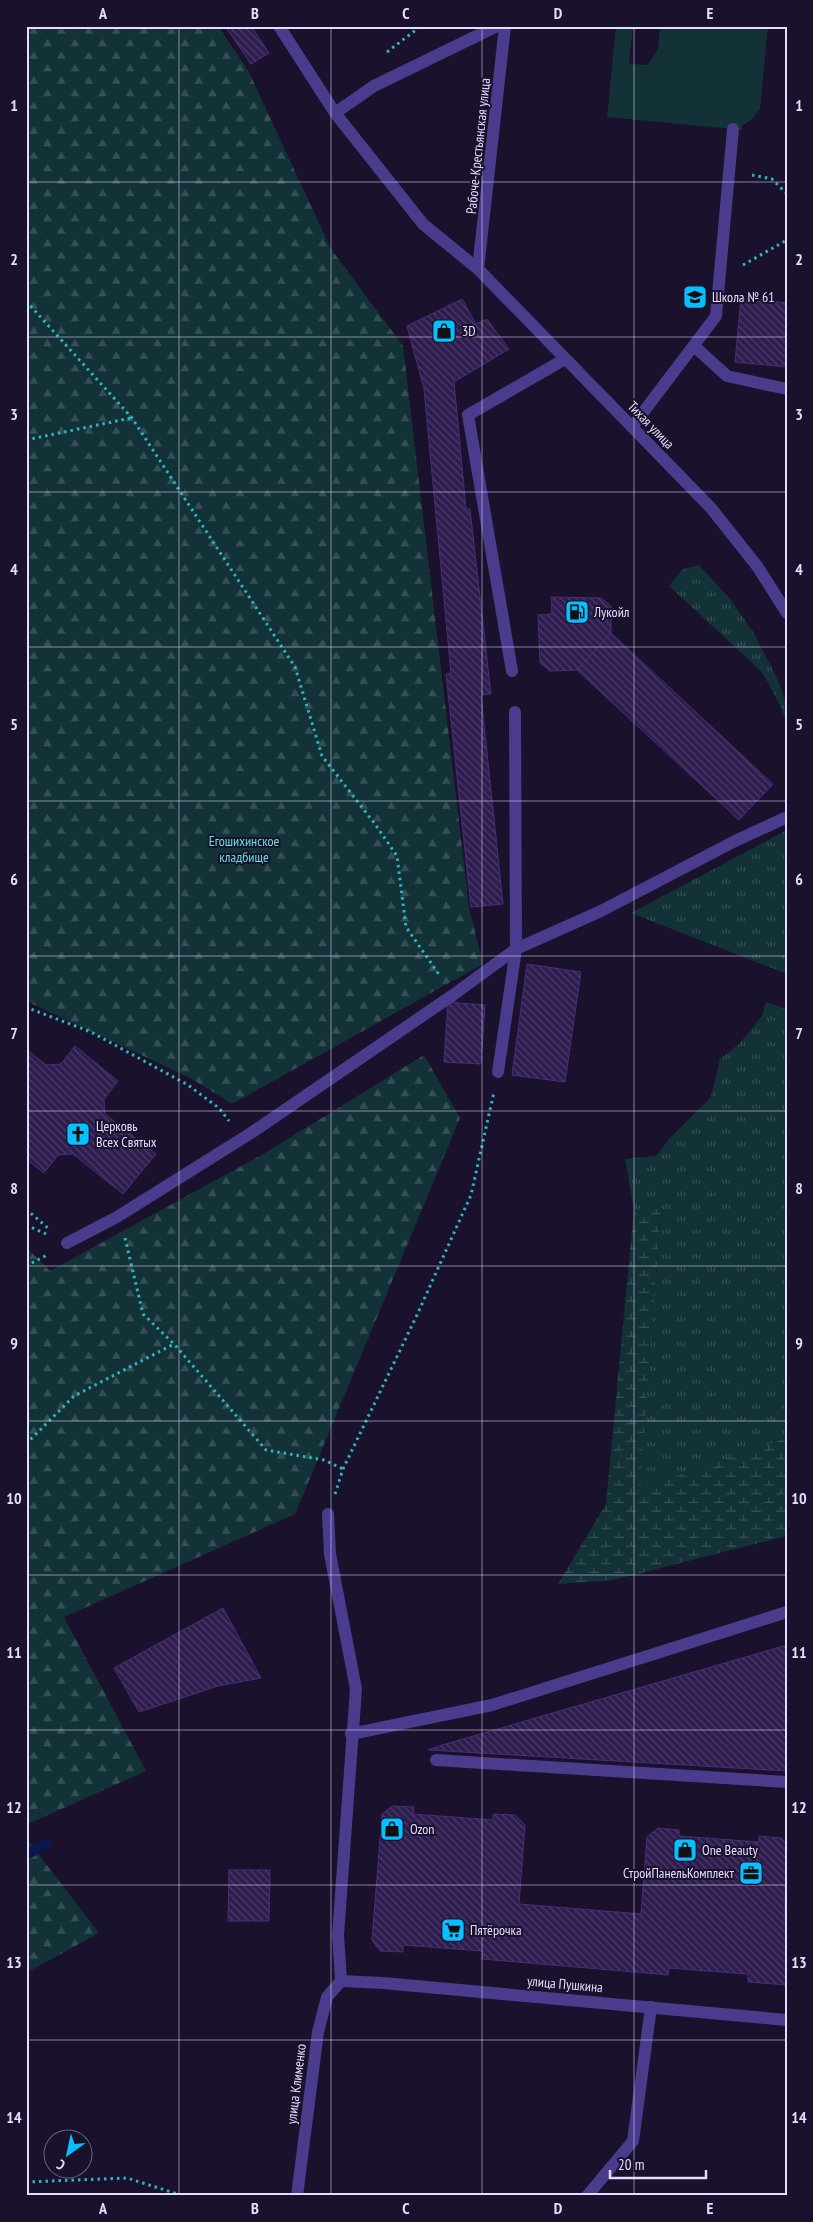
<svg xmlns="http://www.w3.org/2000/svg" width="813" height="2222" font-family="'PT Sans Narrow',sans-serif">
  <style>
    .grass { fill: url(#grass-tufts) }
    .forest { fill: url(#forest-firs) }
    .wetland { fill: url(#wetland-marsh) }
    .green { fill: #133237 }
    .lines { fill: none; stroke-linecap: round; stroke-linejoin: round }
    .stream { stroke: #09174c; stroke-width: 10 }
    .building { fill: url(#building-back-hatch); stroke: #492d7a }
    .path { stroke: #2db4c2; stroke-width: 3; stroke-dasharray: 2.5 4; stroke-linecap: butt }
    .minor { stroke: #4a3b8c; stroke-width: 12 }
    .grid { fill: none; stroke: #e5dcff; stroke-width: 1; stroke-opacity: 0.55 }
    .labels { text-anchor: middle; stroke-width: 4; stroke-linejoin: round; paint-order: stroke }
    .street-label { font-size: 14px; fill: #e5dcff; stroke: #1a112c }
    .poi-label { font-size: 14px; fill: #e5dcff; stroke: #1a112c; text-anchor: start }
    .park-label { font-size: 14px; fill: #63e4d8; stroke: #1a112c }
    .neatline { fill: none; stroke: #e5dcff; stroke-width: 2 }
    .grid-label { font-size: 16px; text-anchor: middle; font-weight: bold; fill: #e5dcff }
  </style>
  <defs>
    <pattern id="grass-tufts" width="24" height="20" patternUnits="userSpaceOnUse" patternTransform="scale(1.25)"><rect width="24" height="20" fill="#133237"/><path d="M3 7l-1-3M5 7V3M7 7l1-3M15 17l-1-3M17 17v-4M19 17l1-3" fill="none" stroke="#354f55"/></pattern>
    <pattern id="forest-firs" width="22" height="20" patternUnits="userSpaceOnUse" patternTransform="scale(1.25)"><rect width="22" height="20" fill="#133237"/><path d="M5 1l3.5 6h-7zM16 11l3.5 6h-7z" fill="#354f55"/></pattern>
    <pattern id="wetland-marsh" width="20" height="14" patternUnits="userSpaceOnUse" patternTransform="scale(1.25)"><rect width="20" height="14" fill="#133237"/><path d="M1 5h8M5 5V1M11 12h8M15 12V8" fill="none" stroke="#354f55"/></pattern>
    <pattern id="building-back-hatch" width="6" height="6" patternUnits="userSpaceOnUse" patternTransform="scale(1.25)"><rect width="6" height="6" fill="#2e1c4e"/><path d="M-1 5l2 2M0 0l6 6M5-1l2 2" fill="none" stroke="#4c3c69"/></pattern>
  </defs>
  <rect width="100%" height="100%" fill="#1a112c"/>
  <!-- grass -->
  <g class="grass">
    <polygon points="699,565 731,600 753,632 777,678 787,705 787,724 779,703 762,672 669,586 683,569"/>
    <polygon points="787,830 787,974 631,913"/>
    <polygon points="766,1002 787,1009 787,1532 603,1539 655,1291 661,1210 634,1209 625,1159 656,1156 670,1138 711,1097 720,1059 739,1044 762,1016"/>
  </g>
  <!-- forest -->
  <g class="forest">
    <polygon points="26,26 218,26 248,70 331,249 403,346 469,907 483,964 232,1104 192,1079 26,1001"/>
    <polygon points="424,1055 460,1118 295,1514 64,1617 146,1771 26,1825 26,1247 50,1271 265,1153"/>
    <polygon points="26,1838 99,1933 26,1973"/>
  </g>
  <!-- wetland -->
  <polygon class="wetland" points="634,1209 661,1209 640,1488 787,1438 787,1536 613,1580 558,1584 606,1504"/>
  <!-- green -->
  <polygon class="green" points="616,26 633,26 629,64 648,65 658,49 660,26 768,26 760,109 752,119 742,126 742,130 607,117"/>
  <g class="lines">
    <!-- stream -->
    <polyline class="stream" points="26,1855 46,1844"/>
  </g>
  <!-- building -->
  <g class="building">
    <polygon points="225,26 251,26 269,53 251,64"/>
    <polygon points="741,298 787,303 787,367 735,362"/>
    <polygon points="462,299 476,324 487,319 509,349 454,382 466,509 470,509 491,694 481,695 503,904 471,907 446,674 451,673 424,389 407,326"/>
    <polygon points="551,597 601,598 611,606 611,633 577,670 550,671 540,663 538,615 552,614"/>
    <polygon points="611,633 773,784 739,820 577,670"/>
    <polygon points="527,964 581,972 565,1082 512,1075"/>
    <polygon points="448,1002 485,1005 481,1064 444,1062"/>
    <polygon points="75,1046 118,1081 104,1099 105,1114 156,1154 123,1194 73,1154 58,1155 44,1173 26,1159 26,1049 46,1065 61,1064"/>
    <polygon points="223,1608 261,1678 218,1686 139,1712 114,1668"/>
    <polygon points="787,1645 787,1771 428,1750 439,1746"/>
    <polygon points="392,1806 414,1807 413,1814 493,1820 493,1814 515,1815 525,1825 519,1904 641,1914 647,1837 658,1828 679,1830 679,1836 759,1842 759,1836 781,1838 787,1844 784,1924 787,1924 787,1985 748,1982 748,1974 669,1968 668,1975 646,1973 482,1959 483,1951 403,1945 403,1952 380,1951 372,1940 382,1814"/>
    <polygon points="229,1870 270,1870 269,1921 228,1921"/>
  </g>
  <g class="lines">
    <!-- path -->
    <g class="path">
      <polyline points="387,52 421,26"/>
      <polyline points="752,175 772,179 787,194"/>
      <polyline points="743,265 787,240"/>
      <polyline points="26,301 132,418 295,667 322,756 375,824 397,856 406,927 440,976"/>
      <polyline points="26,440 131,418"/>
      <polyline points="26,1010 28,1008 91,1032 188,1085 219,1108 229,1121"/>
      <polyline points="26,1209 49,1229"/>
      <polyline points="26,1225 46,1234"/>
      <polyline points="125,1238 143,1314 174,1344 266,1450 324,1460 343,1469"/>
      <polyline points="26,1266 49,1254"/>
      <polyline points="26,1444 74,1396 174,1344"/>
      <polyline points="335,1494 343,1469 417,1315 471,1195 494,1092"/>
      <polyline points="26,2182 127,2178 184,2196"/>
    </g>
    <!-- minor -->
    <g class="minor">
      <polyline points="279,26 335,113 423,224 478,269 711,508 757,566 787,613"/>
      <polyline points="335,113 374,86 497,26"/>
      <polyline points="478,269 505,26"/>
      <polyline points="694,346 727,376 787,389"/>
      <polyline points="632,427 716,316 733,129"/>
      <polyline points="512,671 468,415 565,359"/>
      <polyline points="498,1072 516,949 515,712"/>
      <polyline points="67,1243 117,1217 251,1133 453,995 516,949 601,911 735,841 787,817"/>
      <polyline points="328,1514 330,1554 356,1689 338,1935 341,1981"/>
      <polyline points="351,1734 492,1705 787,1612"/>
      <polyline points="436,1760 787,1782"/>
      <polyline points="341,1981 383,1983 787,2020"/>
      <polyline points="297,2196 318,2032 327,1997 341,1981"/>
      <polyline points="587,2196 633,2141 651,2007"/>
    </g>
  </g>
  <!-- grid -->
  <path class="grid" d="M 179,26 L 179,2196M 331,26 L 331,2196M 482,26 L 482,2196M 634,26 L 634,2196M 26,182 L 787,182M 26,337 L 787,337M 26,492 L 787,492M 26,647 L 787,647M 26,801 L 787,801M 26,956 L 787,956M 26,1111 L 787,1111M 26,1266 L 787,1266M 26,1421 L 787,1421M 26,1575 L 787,1575M 26,1730 L 787,1730M 26,1885 L 787,1885M 26,2040 L 787,2040"/>
  <!-- icons -->
  <defs>
    <g id="school-square" transform="scale(1.25)"><rect x="-9" y="-9" width="18" height="18" rx="4" fill="#08c0ff" stroke="#1a112c"/><path d="M0-5L7-2L0 1L-7-2ZM-4 1L0 2.5L4 1V4Q0 6-4 4Z" fill="#111"/></g>
    <g id="shop-square" transform="scale(1.25)"><rect x="-9" y="-9" width="18" height="18" rx="4" fill="#08c0ff" stroke="#1a112c"/><path d="M-5-2.5h2.3a2.7 3.5 0 0 1 5.4 0H5L5.5 6h-11ZM-1.5-2.5h3a1.5 2.3 0 0 0-3 0Z" fill="#111"/></g>
    <g id="fuel-square" transform="scale(1.25)"><rect x="-9" y="-9" width="18" height="18" rx="4" fill="#08c0ff" stroke="#1a112c"/><path d="M-5.5-6h7V0h2V4h1.3V-2.5L3-4.5l.8-.8L6-3V5H2.5V1h-1V6h-7ZM-4.2-4.7v3.2H.2V-4.7Z" fill="#111"/></g>
    <g id="church-square" transform="scale(1.25)"><rect x="-9" y="-9" width="18" height="18" rx="4" fill="#08c0ff" stroke="#1a112c"/><path d="M-1.2-6h2.4v3.5h3.3v2.4h-3.3V6h-2.4V-.1h-3.3v-2.4h3.3Z" fill="#111"/></g>
    <g id="office-square" transform="scale(1.25)"><rect x="-9" y="-9" width="18" height="18" rx="4" fill="#08c0ff" stroke="#1a112c"/><path d="M-6-3h4V-5.5h4V-3h4V5H-6ZM-1-4.5V-3h2v-1.5ZM-6 0V1H6V0Z" fill="#111"/></g>
    <g id="supermarket-square" transform="scale(1.25)"><rect x="-9" y="-9" width="18" height="18" rx="4" fill="#08c0ff" stroke="#1a112c"/><path d="M-6-5.5h2.5l.6 2H6L4.5 2H-2.5L-4.4-4H-6ZM-1.5 3.2a1.3 1.3 0 1 0 .1 0ZM3 3.2a1.3 1.3 0 1 0 .1 0Z" fill="#111"/></g>
  </defs>
  <g fill-rule="evenodd">
    <use href="#school-square" x="695" y="297"/>
    <use href="#shop-square" x="444" y="331"/>
    <use href="#fuel-square" x="577" y="612"/>
    <use href="#church-square" x="78" y="1134"/>
    <use href="#shop-square" x="392" y="1829"/>
    <use href="#shop-square" x="685" y="1850"/>
    <use href="#office-square" x="751" y="1873"/>
    <use href="#supermarket-square" x="453" y="1930"/>
  </g>
  <g class="labels">
    <!-- street labels -->
    <g class="street-label">
      <text transform="translate(478 146) rotate(-84)" y="5">Рабоче-Крестьянская улица</text>
      <text transform="translate(651 425) rotate(46)" y="5">Тихая улица</text>
      <text transform="translate(565 1984) rotate(5)" y="5">улица Пушкина</text>
      <text transform="translate(296 2084) rotate(-83)" y="5">улица Клименко</text>
    </g>
    <!-- poi labels -->
    <g class="poi-label">
      <text x="712" y="302">Школа № 61</text>
      <text x="462" y="336">3D</text>
      <text x="594" y="617">Лукойл</text>
      <text x="96" y="1131">Церковь<tspan x="96" dy="16">Всех Святых</tspan></text>
      <text x="410" y="1834">Ozon</text>
      <text x="702" y="1855">One Beauty</text>
      <text x="734" y="1878" text-anchor="end">СтройПанельКомплект</text>
      <text x="470" y="1935">Пятёрочка</text>
    </g>
    <!-- park labels -->
    <g class="park-label">
      <text x="244" y="846">Егошихинское<tspan x="244" dy="16">кладбище</tspan></text>
    </g>
  </g>
  <!-- border -->
  <rect width="813" height="2222" fill="none" stroke="#1a112c" stroke-width="55"/>
  <!-- north arrow -->
  <g transform="translate(68 2154) rotate(213)"><circle r="24" fill="#1a112c" stroke="#6b6280"/>
  <path d="M0-4L9 19L0 12L-9 19Z" fill="#08c0ff"/>
  <text y="-8" font-size="14" font-weight="bold" text-anchor="middle" fill="#e5dcff">С</text>
  </g>
  <!-- scale -->
  <path d="M610 2170v8h96v-8" fill="none" stroke="#e5dcff" stroke-width="2.5"/>
  <text x="618" y="2170" font-size="15" fill="#e5dcff" stroke="#1a112c" stroke-width="4" paint-order="stroke">20 m</text>
  <rect x="28" y="28" width="758" height="2166" class="neatline"/>
  <g class="grid-label">
    <text x="103" y="19">A</text>
    <text x="255" y="19">B</text>
    <text x="406" y="19">C</text>
    <text x="558" y="19">D</text>
    <text x="710" y="19">E</text>
    <text x="14" y="111">1</text>
    <text x="799" y="111">1</text>
    <text x="14" y="265">2</text>
    <text x="799" y="265">2</text>
    <text x="14" y="420">3</text>
    <text x="799" y="420">3</text>
    <text x="14" y="575">4</text>
    <text x="799" y="575">4</text>
    <text x="14" y="730">5</text>
    <text x="799" y="730">5</text>
    <text x="14" y="885">6</text>
    <text x="799" y="885">6</text>
    <text x="14" y="1039">7</text>
    <text x="799" y="1039">7</text>
    <text x="14" y="1194">8</text>
    <text x="799" y="1194">8</text>
    <text x="14" y="1349">9</text>
    <text x="799" y="1349">9</text>
    <text x="14" y="1504">10</text>
    <text x="799" y="1504">10</text>
    <text x="14" y="1658">11</text>
    <text x="799" y="1658">11</text>
    <text x="14" y="1813">12</text>
    <text x="799" y="1813">12</text>
    <text x="14" y="1968">13</text>
    <text x="799" y="1968">13</text>
    <text x="14" y="2123">14</text>
    <text x="799" y="2123">14</text>
    <text x="103" y="2214">A</text>
    <text x="255" y="2214">B</text>
    <text x="406" y="2214">C</text>
    <text x="558" y="2214">D</text>
    <text x="710" y="2214">E</text>
  </g>
</svg>
